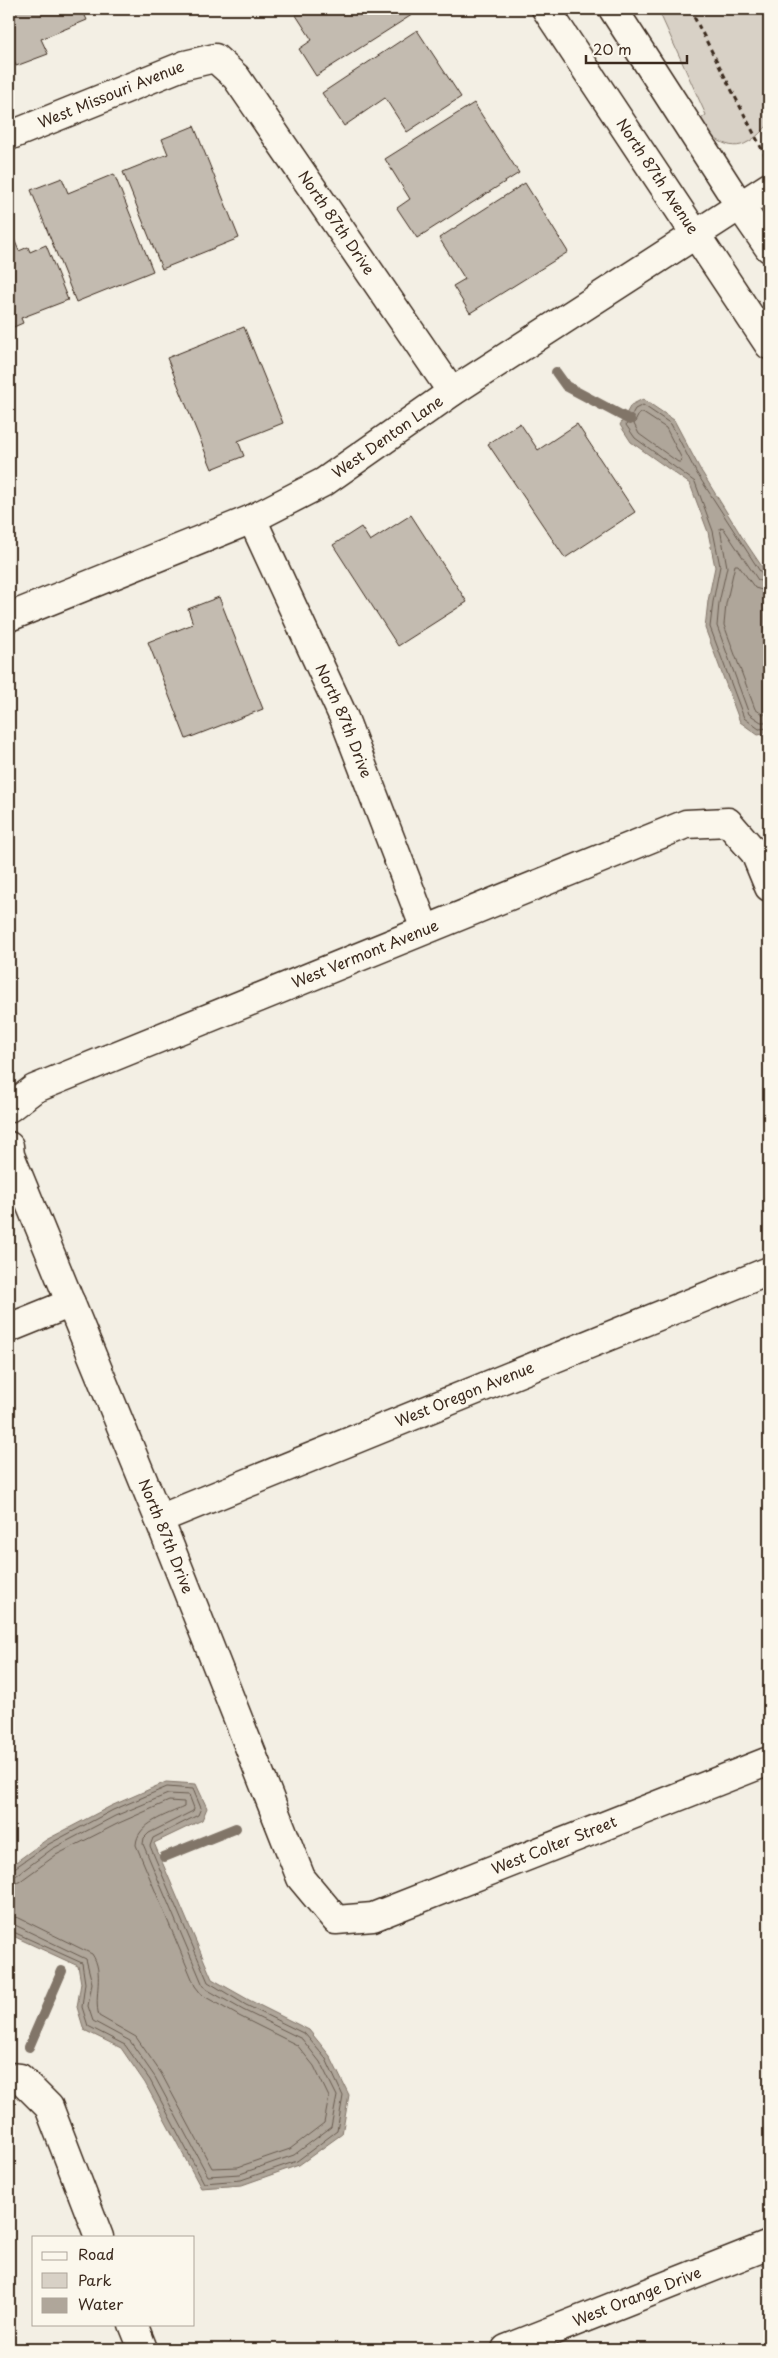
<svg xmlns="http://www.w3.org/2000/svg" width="778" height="2358" font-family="'Playpen Sans',sans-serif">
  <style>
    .green { fill: #d8d1c6; stroke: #8a7e72 }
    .water { fill: #afa69a; stroke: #817468 }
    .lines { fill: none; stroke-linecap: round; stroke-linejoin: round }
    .shore { stroke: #695c50; stroke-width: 1 }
    .stream { stroke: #817468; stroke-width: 10 }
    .building { fill: #c3bbb0; stroke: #3b2a1e }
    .street-casing { stroke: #3b2a1e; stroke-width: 31 }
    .secondary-casing { stroke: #3b2a1e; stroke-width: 31 }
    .path { stroke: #3b2a1e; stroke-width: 3; stroke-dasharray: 5 4; stroke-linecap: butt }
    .street { stroke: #fbf7ec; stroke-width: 28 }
    .secondary { stroke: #fbf7ec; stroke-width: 28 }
    .labels { text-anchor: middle; stroke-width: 5; stroke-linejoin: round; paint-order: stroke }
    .street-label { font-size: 15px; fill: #3b2a1e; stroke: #fbf7ec }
  </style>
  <rect width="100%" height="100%" fill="#f3efe4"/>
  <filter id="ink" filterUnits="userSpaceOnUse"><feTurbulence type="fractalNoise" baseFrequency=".02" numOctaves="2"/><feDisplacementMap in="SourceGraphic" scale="10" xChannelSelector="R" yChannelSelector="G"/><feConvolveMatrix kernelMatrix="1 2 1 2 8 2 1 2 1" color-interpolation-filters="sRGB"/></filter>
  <g filter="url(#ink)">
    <!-- green -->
    <path class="green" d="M 658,9 L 769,9 L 769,124 C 763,130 756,138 748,142 C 729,154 709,135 697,122 L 706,115 Z"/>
    <!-- water -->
    <g class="water">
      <polygon points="643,399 674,420 700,469 742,537 769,577 769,733 758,735 740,722 705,628 708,601 715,567 708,532 690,484 631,442 620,425 631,405"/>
      <polygon points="166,1782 196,1784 207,1808 202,1820 154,1843 212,1979 249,2000 309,2030 330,2056 349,2095 342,2134 299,2165 242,2185 201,2188 145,2083 121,2048 84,2030 77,2007 81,1983 78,1966 11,1935 9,1931 9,1867 46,1840 111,1806"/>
    </g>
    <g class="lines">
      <!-- shore -->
      <g class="shore">
        <polygon points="643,413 666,428 682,459 681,462 678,462 639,434 634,424 639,414"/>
        <polyline points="769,579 763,576 696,472 671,424 643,405 635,409 626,425 635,438 695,482 713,531 720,566 713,602 710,627 744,718 759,729 769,728"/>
        <polyline points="769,585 758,580 724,529 720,528 727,567 719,603 717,626 749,714 761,722 769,722"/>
        <polyline points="769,592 755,588 738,565 735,565 726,604 724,625 755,709 762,714 769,714"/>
        <polyline points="9,1870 13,1869 49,1844 113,1810 167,1787 193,1789 201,1808 198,1815 153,1838 150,1846 208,1982 246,2005 305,2034 326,2059 343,2096 337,2131 297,2161 241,2180 204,2183 150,2080 125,2045 88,2026 82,2007 85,1983 82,1963 9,1930"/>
        <polyline points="9,1877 17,1875 52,1849 115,1816 168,1794 189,1795 194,1808 193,1811 149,1833 144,1838 143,1844 202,1983 206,1989 243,2010 302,2039 320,2062 337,2096 331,2127 294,2155 240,2174 208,2176 155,2077 130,2041 93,2021 88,2006 92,1983 86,1959 15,1925 9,1924"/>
        <path d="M 9,1884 L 19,1882 L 56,1855 L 119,1823 L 169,1801 L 184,1802 L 184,1807 C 167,1815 137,1823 136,1845 L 195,1986 L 202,1995 L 239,2016 L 297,2045 L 314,2066 L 329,2097 L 324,2123 L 290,2149 L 238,2167 L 212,2168 L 161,2073 L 136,2037 L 99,2016 C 93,1996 105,1973 92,1954 L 19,1918 L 9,1916"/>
      </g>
      <!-- stream -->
      <g class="stream">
        <polyline points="556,372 566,386 630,420"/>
        <polyline points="164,1857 236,1828"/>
        <polyline points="29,2047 62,1971"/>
      </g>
    </g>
    <!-- building -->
    <g class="building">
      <polygon points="9,9 82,9 87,20 41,39 48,54 16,66 9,48"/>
      <polygon points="292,9 417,9 418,11 316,76 299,49 312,40"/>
      <polygon points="417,30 461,97 407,132 385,98 344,126 322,93"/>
      <polygon points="474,103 519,173 417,238 397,208 410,199 385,159"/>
      <polygon points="194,126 239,238 162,269 123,172 168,154 162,139"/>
      <polygon points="114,174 153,271 76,302 31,190 62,178 68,193"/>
      <polygon points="525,183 568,252 470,313 453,286 465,279 439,238"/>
      <polygon points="14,239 19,251 28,247 30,252 46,245 68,300 21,318 23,323 9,329 9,242"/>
      <polygon points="244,327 283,423 238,441 244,456 212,469 167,358"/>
      <polygon points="520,423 538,450 577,424 635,512 565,558 488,444"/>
      <polygon points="411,515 467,602 398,646 333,545 361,527 370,541"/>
      <polygon points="219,597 263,709 186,739 148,642 193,624 188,609"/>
    </g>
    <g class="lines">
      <!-- street casing -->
      <g class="street-casing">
        <g id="street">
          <path id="s1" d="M 9,136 L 185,65 L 215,58 L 236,77 L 452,392"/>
          <path id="s2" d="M 252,519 L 344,718 L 425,929"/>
          <path id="s3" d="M 9,617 L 252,519 L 324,482 L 452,392 L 769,187"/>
          <path id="s4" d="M 9,1108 L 34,1089 L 686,824 L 728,822 L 755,853 L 769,887"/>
          <path id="s5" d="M 9,1146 L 10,1155 L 159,1519 L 301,1878 L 336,1920 L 373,1917 L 769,1761"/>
          <polyline points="9,1328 71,1303"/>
          <path id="s6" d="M 159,1519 L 769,1271"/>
          <polyline points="9,2077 20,2078 49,2107 99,2237"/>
          <polyline points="133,2324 143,2349"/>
          <path id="s7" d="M 506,2349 L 769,2245"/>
        </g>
      </g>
      <!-- secondary casing -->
      <g class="secondary-casing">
        <g id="secondary">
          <path id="s8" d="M 546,9 L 769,345"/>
          <polyline points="613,9 740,206 769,248"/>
        </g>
      </g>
      <!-- path -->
      <polyline class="path" points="690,9 766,157"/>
      <!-- street -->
      <use href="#street" class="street"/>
      <!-- secondary -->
      <use href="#secondary" class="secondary"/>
    </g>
  </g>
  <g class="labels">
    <!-- street labels -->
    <g class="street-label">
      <text dy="5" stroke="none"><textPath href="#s1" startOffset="110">West Missouri Avenue</textPath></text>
      <text dy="5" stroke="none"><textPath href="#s8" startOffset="201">North 87th Avenue</textPath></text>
      <text dy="5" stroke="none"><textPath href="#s1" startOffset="426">North 87th Drive</textPath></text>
      <text dy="5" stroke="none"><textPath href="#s3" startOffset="421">West Denton Lane</textPath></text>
      <text dy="5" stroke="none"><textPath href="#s2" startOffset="222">North 87th Drive</textPath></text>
      <text dy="5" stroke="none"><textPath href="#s4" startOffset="389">West Vermont Avenue</textPath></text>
      <text dy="5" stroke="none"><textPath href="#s6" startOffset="330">West Oregon Avenue</textPath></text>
      <text dy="5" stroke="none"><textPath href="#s5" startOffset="421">North 87th Drive</textPath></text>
      <text dy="5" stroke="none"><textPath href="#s5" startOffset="1075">West Colter Street</textPath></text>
      <text dy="5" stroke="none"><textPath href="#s7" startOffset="141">West Orange Drive</textPath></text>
    </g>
  </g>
  <!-- margin -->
  <rect width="778" height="2358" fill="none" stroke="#fbf7ec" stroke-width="30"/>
  <rect x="15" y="15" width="748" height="2328" fill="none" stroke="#3b2a1e" stroke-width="2" filter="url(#ink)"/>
  <!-- legend -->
  <rect x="32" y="2236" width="162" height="90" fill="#fbf7ec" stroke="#aea59a"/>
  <rect x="42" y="2252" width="25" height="8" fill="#fbf7ec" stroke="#aea59a"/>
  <text x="78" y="2260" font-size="15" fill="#3b2a1e">Road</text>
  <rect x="42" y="2273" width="25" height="15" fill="#d8d1c6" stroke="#aea59a"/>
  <text x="78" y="2286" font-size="15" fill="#3b2a1e">Park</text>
  <rect x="42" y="2298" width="25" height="15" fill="#afa69a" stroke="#aea59a"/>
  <text x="78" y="2310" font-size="15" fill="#3b2a1e">Water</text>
  <!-- scale -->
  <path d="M586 55v8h101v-8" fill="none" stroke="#3b2a1e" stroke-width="2.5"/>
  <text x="593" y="55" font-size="15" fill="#3b2a1e" stroke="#fbf7ec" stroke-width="4" paint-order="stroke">20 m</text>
</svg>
